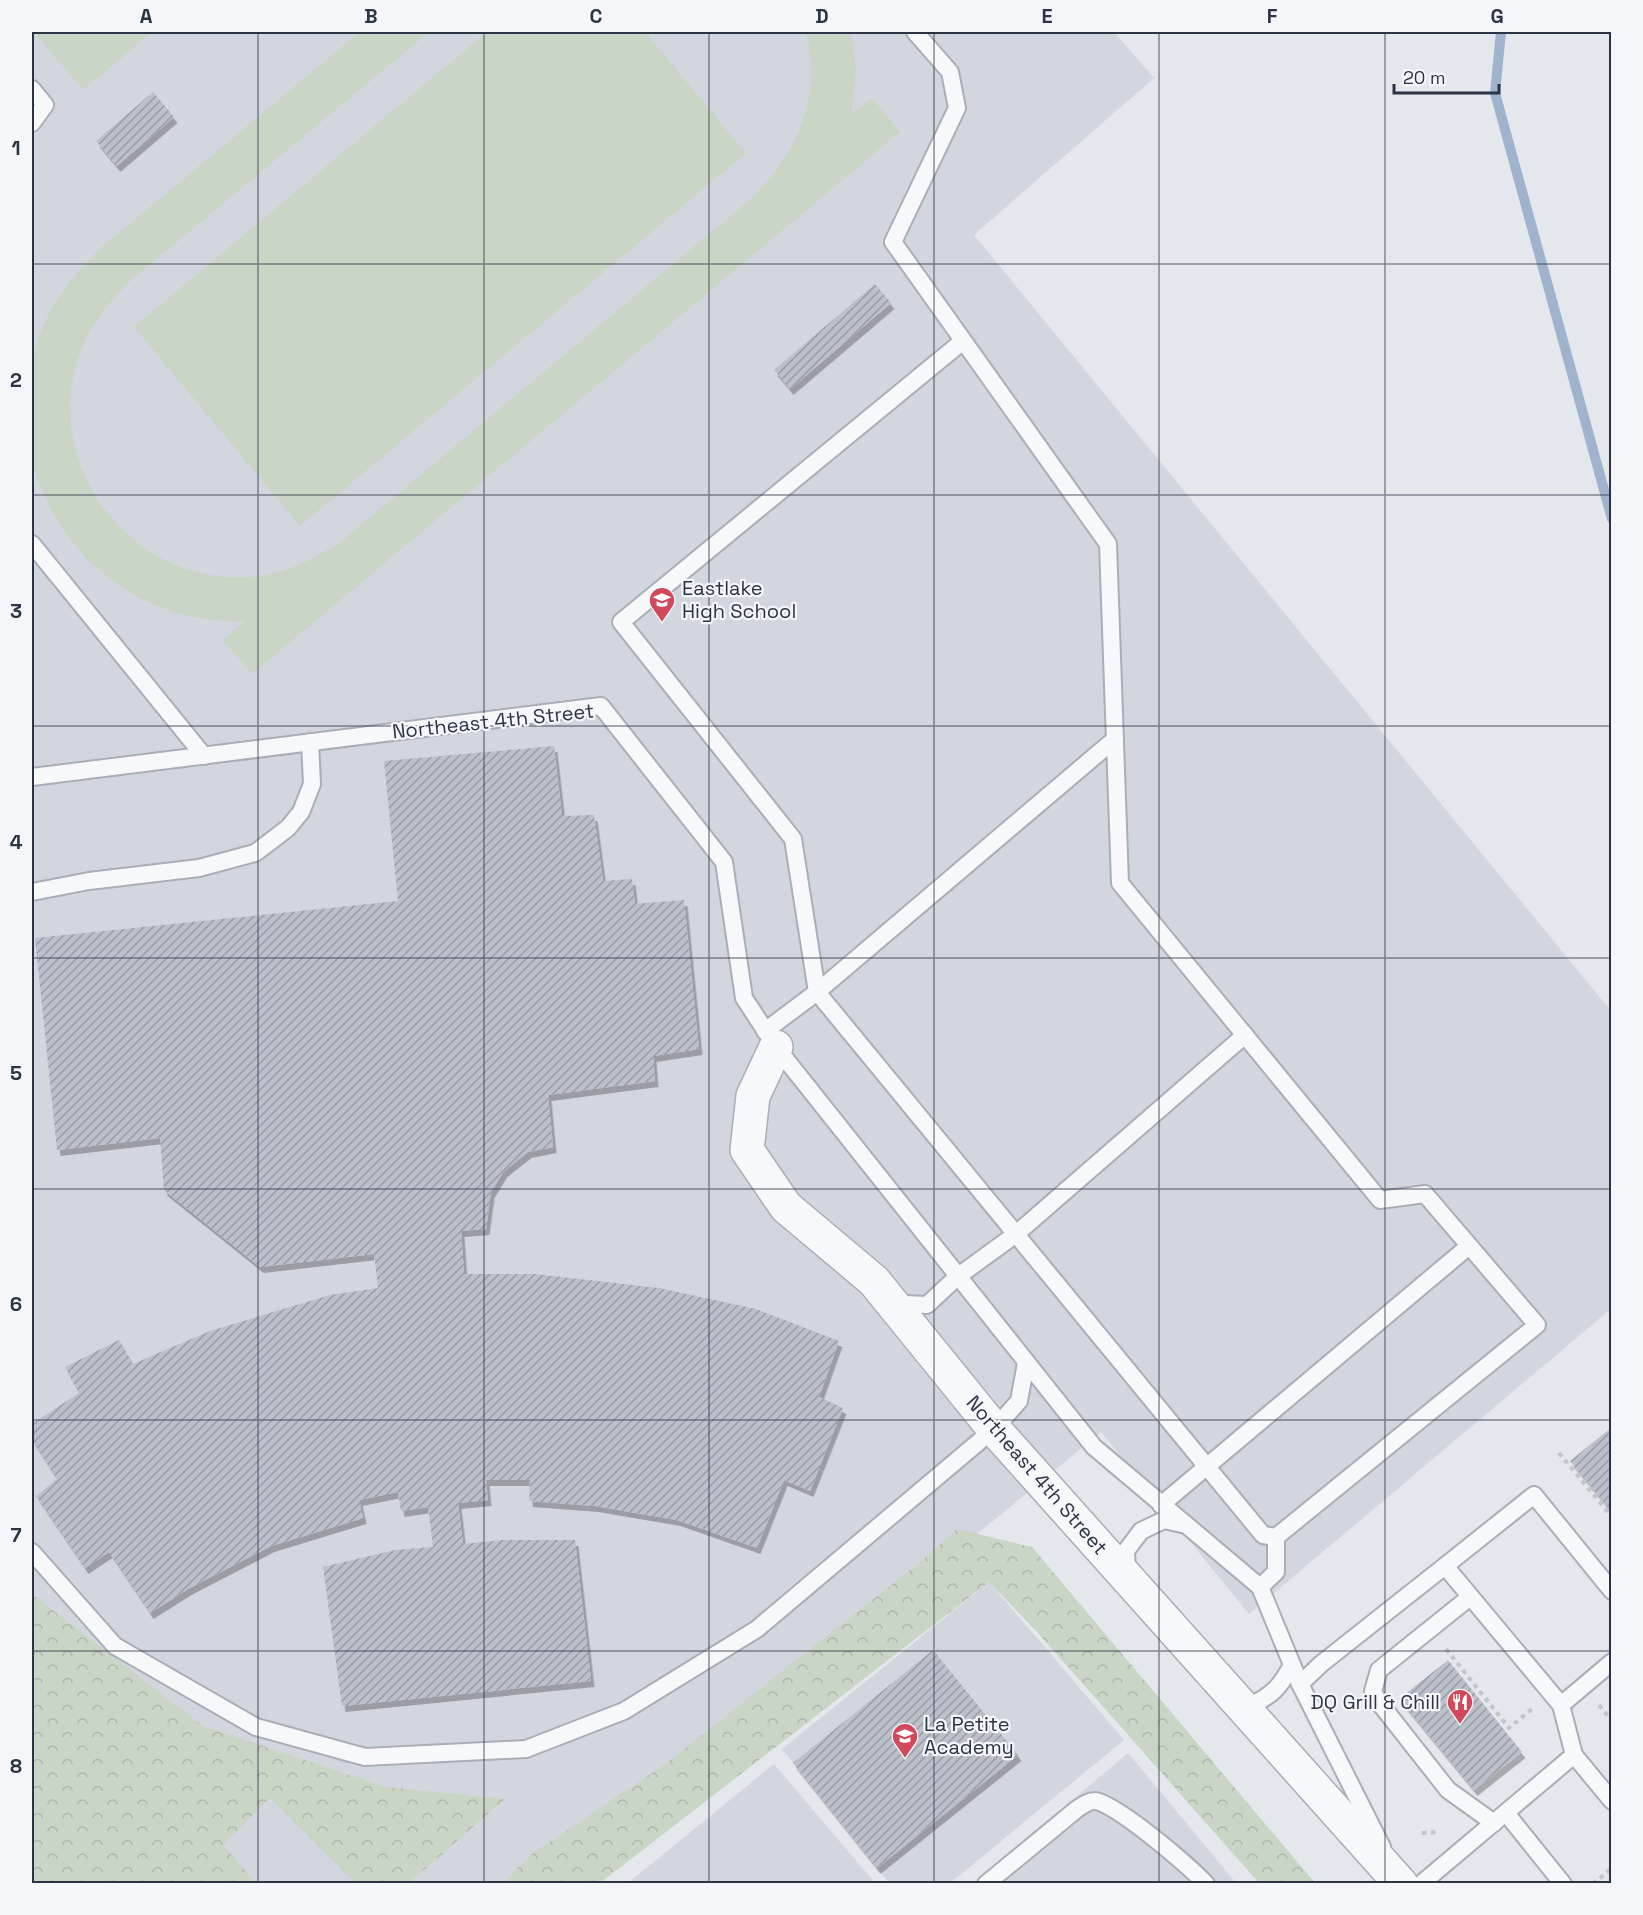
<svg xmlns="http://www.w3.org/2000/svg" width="1643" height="1915" font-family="'Space Grotesk',sans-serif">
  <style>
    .built { fill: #d2d6de }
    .grass { fill: #c9d6c5 }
    .forest { fill: url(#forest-crowns) }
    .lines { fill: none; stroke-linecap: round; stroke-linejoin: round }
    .stream { stroke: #9fb4cc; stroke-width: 10 }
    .building { fill: url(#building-hatch); filter: url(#shadow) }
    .lane-casing { stroke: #a9aeb7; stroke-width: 20 }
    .street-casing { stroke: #a9aeb7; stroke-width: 36 }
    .path { stroke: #c2c5cb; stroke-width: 4; stroke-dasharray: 4.5 4.5; stroke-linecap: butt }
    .lane { stroke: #f7f8fa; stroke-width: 16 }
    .street { stroke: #f7f8fa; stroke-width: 33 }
    .grid { fill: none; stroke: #2b3445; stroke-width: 1.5; stroke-opacity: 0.55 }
    .labels { text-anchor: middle; stroke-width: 4.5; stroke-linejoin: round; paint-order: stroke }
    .poi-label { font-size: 20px; fill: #2b3445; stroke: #f4f6f9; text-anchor: start }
    .street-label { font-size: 20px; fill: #2b3445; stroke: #f4f6f9 }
    .neatline { fill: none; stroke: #2b3445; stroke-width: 2 }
    .grid-label { font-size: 20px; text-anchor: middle; font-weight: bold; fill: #2b3445 }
  </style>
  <defs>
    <pattern id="forest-crowns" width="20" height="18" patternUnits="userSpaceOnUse" patternTransform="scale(1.5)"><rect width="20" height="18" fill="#c9d6c5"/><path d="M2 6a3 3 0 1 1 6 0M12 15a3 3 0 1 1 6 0" fill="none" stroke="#adb8ab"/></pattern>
    <pattern id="building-hatch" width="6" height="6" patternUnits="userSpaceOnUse" patternTransform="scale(1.5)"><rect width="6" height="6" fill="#bbc0ca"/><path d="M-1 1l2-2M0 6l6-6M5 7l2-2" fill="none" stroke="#989da6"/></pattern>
    <filter id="shadow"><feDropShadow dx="3.5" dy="6" stdDeviation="0" flood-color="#0004"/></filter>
  </defs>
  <rect width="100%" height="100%" fill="#e4e7ec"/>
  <!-- built -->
  <g class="built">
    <polygon points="32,32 1114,32 1154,78 974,235 1611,1011 1611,1309 1249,1614 1101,1432 553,1883 45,1883 32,1867"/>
    <polygon points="989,1582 1124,1740 949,1884 889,1883 782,1749"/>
    <polygon points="1128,1753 1236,1883 973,1884"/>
    <polygon points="774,1764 875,1883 628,1883"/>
  </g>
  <!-- grass -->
  <g class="grass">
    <polygon points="34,32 152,32 83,90"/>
    <path d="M 360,32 L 429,32 L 130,281 C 112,300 95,318 84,343 C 34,455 126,585 248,577 C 284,575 315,559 344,539 L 751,199 C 797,152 823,99 806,32 L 851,32 L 856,71 L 851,114 L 872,98 L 900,132 L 252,674 L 223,640 L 244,622 C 224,621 204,620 185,615 C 129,601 76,560 50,508 C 43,492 34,474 32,457 C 30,442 32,426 32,411 C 32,395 30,377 32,361 C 32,354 36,346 38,339 C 51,302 74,274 102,247 Z"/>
    <polygon points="487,32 645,32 746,153 300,526 134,327"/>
  </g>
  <!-- forest -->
  <g class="forest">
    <polygon points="957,1529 1032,1547 1315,1883 1259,1883 1038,1633 989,1582 600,1883 503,1883 533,1853 664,1765 924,1559"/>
    <polygon points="32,1594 203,1726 386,1787 505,1799 409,1883 356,1883 270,1798 223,1845 256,1883 32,1883"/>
  </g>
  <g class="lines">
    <!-- stream -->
    <polyline class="stream" points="1501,32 1495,93 1612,519"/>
  </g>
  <!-- building -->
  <g class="building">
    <polygon points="153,92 174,117 117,166 96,141"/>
    <polygon points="875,284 891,303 790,389 774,370"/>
    <polygon points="554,746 562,816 594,815 603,881 632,879 635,904 684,900 699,1049 653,1056 655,1081 548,1095 553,1147 528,1152 504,1171 491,1192 486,1229 461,1231 464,1274 535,1274 659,1288 756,1309 839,1341 819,1397 843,1408 810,1491 784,1480 757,1548 677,1520 595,1506 529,1501 530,1480 486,1480 488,1500 458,1503 463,1544 502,1540 575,1540 591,1681 342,1706 323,1567 395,1550 433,1547 428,1507 401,1511 398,1492 359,1500 363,1518 271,1546 188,1589 150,1613 109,1552 85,1568 36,1496 57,1479 32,1440 32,1424 79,1393 65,1367 119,1340 133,1364 210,1331 330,1295 378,1288 374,1254 260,1267 164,1190 160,1138 57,1150 35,938 398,901 384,761"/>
    <polygon points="1612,1427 1612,1512 1570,1461"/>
    <polygon points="933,1650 1018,1755 877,1868 793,1763"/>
    <polygon points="1448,1660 1522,1752 1474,1790 1399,1699"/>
  </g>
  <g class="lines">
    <!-- lane casing -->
    <g class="lane-casing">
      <g id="lane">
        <polyline points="915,32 950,72 957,108 893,242 1108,544 1120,883 1380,1200 1425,1194 1537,1325 1276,1537 1263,1535 817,992 793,839 621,622 963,341"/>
        <polyline points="32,89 45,105 32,123"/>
        <polyline points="32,544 204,756"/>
        <polyline points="32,777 601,706 724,862 744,998 776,1047 1094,1447 1260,1587 1300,1684 1382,1847"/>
        <polyline points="32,892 89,881 199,868 255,853 288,828 301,812 312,784 310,742"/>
        <polyline points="765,1031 817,992 1115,739"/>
        <polyline points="895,1297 905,1304 927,1305 957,1277 1016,1234 1245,1035"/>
        <polyline points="1161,1505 1469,1246"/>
        <polyline points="32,1552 115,1646 256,1727 365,1757 526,1749 624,1711 757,1629 994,1429 1019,1401 1026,1363"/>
        <polyline points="1445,1566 1534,1495 1612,1591"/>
        <polyline points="1127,1573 1126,1551 1141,1531 1164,1520 1182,1524"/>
        <polyline points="1260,1587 1276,1572 1276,1537"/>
        <polyline points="1470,1597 1379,1670 1373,1691 1378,1701 1448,1790 1494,1823"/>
        <polyline points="1300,1684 1321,1664 1445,1566 1561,1705 1574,1755"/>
        <path d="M 1239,1702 L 1249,1706 C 1272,1696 1280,1687 1292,1665"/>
        <polyline points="1561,1705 1612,1662"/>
        <polyline points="1506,1813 1563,1884"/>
        <path d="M 986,1884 L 1077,1809 C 1082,1806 1088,1801 1094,1801 C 1112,1800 1192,1868 1206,1884"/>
        <polyline points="1421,1884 1574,1755 1612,1801"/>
      </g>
    </g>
    <!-- street casing -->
    <g class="street-casing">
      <polyline id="street" points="776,1047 753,1096 747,1150 786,1207 874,1281 994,1429 1401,1884"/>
    </g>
    <!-- path -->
    <g class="path">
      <polyline points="1559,1453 1612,1517"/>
      <polyline points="1446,1649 1509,1728 1532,1709"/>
      <polyline points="1599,1705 1612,1721"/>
      <polyline points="1422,1833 1439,1832"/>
      <polyline points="1593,1884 1612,1868"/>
    </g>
    <!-- lane -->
    <use href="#lane" class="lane"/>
    <!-- street -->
    <use href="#street" class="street"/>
  </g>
  <!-- grid -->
  <path class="grid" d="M 258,32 L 258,1884M 484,32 L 484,1884M 709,32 L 709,1884M 934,32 L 934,1884M 1159,32 L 1159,1884M 1385,32 L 1385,1884M 32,264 L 1612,264M 32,495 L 1612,495M 32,726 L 1612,726M 32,958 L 1612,958M 32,1189 L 1612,1189M 32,1420 L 1612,1420M 32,1651 L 1612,1651"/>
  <!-- icons -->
  <defs>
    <g id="school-pin" transform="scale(1.35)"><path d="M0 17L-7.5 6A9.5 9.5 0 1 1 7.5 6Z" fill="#d1495b" stroke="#f4f6f9"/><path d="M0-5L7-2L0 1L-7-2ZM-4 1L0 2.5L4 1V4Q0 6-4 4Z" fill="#fff"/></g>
    <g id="restaurant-pin" transform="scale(1.35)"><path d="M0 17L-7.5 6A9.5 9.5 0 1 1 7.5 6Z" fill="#d1495b" stroke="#f4f6f9"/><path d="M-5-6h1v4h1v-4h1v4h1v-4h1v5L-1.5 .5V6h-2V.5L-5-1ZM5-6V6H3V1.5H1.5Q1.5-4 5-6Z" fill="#fff"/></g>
  </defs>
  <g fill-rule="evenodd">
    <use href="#school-pin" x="662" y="600"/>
    <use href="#restaurant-pin" x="1460" y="1702"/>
    <use href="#school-pin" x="905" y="1736"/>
  </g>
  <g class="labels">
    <!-- poi labels -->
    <g class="poi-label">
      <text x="682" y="595">Eastlake<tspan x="682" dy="23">High School</tspan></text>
      <text x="1440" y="1709" text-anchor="end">DQ Grill &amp; Chill</text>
      <text x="924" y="1731">La Petite<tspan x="924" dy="23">Academy</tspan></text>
    </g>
    <!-- street labels -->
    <g class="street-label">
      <text transform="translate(493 721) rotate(-6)" y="7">Northeast 4th Street</text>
      <text transform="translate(1037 1475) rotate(49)" y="7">Northeast 4th Street</text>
    </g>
  </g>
  <!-- border -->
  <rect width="1643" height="1915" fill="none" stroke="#f4f6f9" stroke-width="66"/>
  <!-- scale -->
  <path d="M1394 84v9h105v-9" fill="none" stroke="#2b3445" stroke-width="3"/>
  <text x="1403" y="84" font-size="18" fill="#2b3445" stroke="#f4f6f9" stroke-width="4.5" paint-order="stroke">20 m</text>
  <rect x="33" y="33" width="1577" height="1849" class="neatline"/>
  <g class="grid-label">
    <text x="146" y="23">A</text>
    <text x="371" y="23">B</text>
    <text x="596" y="23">C</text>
    <text x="822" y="23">D</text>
    <text x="1047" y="23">E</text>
    <text x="1272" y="23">F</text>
    <text x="1497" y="23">G</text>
    <text x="16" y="155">1</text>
    <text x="16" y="387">2</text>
    <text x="16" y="618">3</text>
    <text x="16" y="849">4</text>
    <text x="16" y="1080">5</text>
    <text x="16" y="1311">6</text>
    <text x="16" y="1542">7</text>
    <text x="16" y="1773">8</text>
  </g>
</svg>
